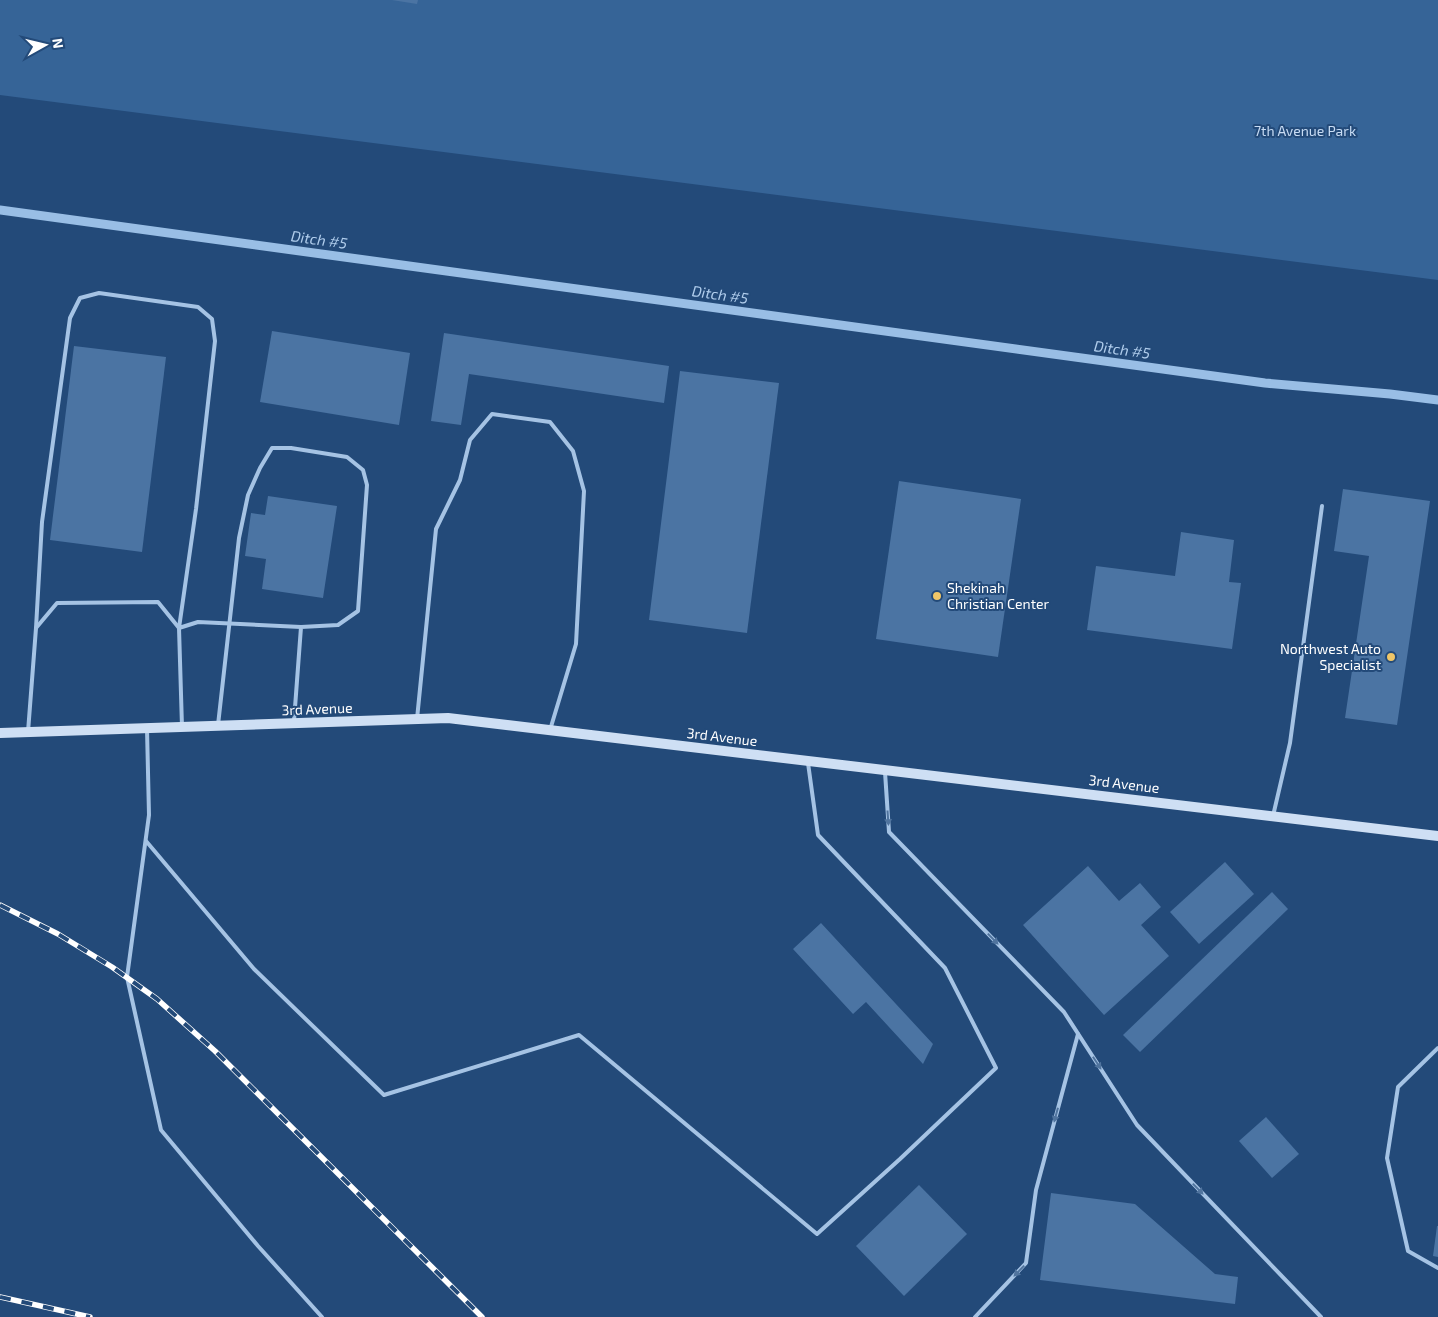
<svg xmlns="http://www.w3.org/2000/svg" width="1438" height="1317" font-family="'Exo 2',sans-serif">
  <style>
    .green { fill: #366497 }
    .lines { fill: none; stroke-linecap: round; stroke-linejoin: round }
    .stream { stroke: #99bee5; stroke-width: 9 }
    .building { fill: #4b74a3 }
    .lane { stroke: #a5c3e4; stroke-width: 4 }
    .secondary { stroke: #cedff4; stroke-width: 10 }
    .rail-casing { stroke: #fff; stroke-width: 5.5 }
    .rail { stroke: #234a79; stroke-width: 4; stroke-dasharray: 11; stroke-linecap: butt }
    .oneway { fill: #50749e }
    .poi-dot { fill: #efc668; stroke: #234a79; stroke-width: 2 }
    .labels { text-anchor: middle; stroke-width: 4; stroke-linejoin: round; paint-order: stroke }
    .park-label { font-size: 14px; fill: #c8dcf4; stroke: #234a79 }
    .poi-label { font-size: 14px; fill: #fff; stroke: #234a79; text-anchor: start }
    .street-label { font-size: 14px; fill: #fff; stroke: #234a79 }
    .water-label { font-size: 15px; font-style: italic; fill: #b0cdec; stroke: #234a79 }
  </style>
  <rect width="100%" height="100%" fill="#234a79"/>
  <!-- green -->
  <polygon class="green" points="0,0 1438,0 1438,280 0,95"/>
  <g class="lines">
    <!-- stream -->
    <polyline class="stream" points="0,210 1265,383 1390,394 1438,400"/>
  </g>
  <!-- building -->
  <g class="building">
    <polygon points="392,0 418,0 417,4"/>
    <polygon points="272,331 410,353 399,425 260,402"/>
    <polygon points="444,333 669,366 664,403 469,374 461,425 431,421"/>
    <polygon points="74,346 166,357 142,552 50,540"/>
    <polygon points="680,371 779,383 747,633 649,620"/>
    <polygon points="899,481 1021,499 998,657 876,639"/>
    <polygon points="1343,489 1430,501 1397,725 1345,718 1369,556 1334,551"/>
    <polygon points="268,496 337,506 323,598 262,589 266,559 245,556 251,513 265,515"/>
    <polygon points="1181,532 1234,540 1229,582 1241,583 1232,649 1087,630 1096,566 1175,576"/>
    <polygon points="1225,862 1254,894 1199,944 1170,912"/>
    <polygon points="1088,866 1119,901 1140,883 1161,907 1141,925 1169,956 1104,1015 1023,925"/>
    <polygon points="1272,892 1288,909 1140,1052 1123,1035"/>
    <polygon points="821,923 933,1044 923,1064 866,1002 853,1014 793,949"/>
    <polygon points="1266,1117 1299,1154 1272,1178 1239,1141"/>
    <polygon points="919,1185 967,1234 904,1296 856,1246"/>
    <polygon points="1051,1193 1135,1204 1215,1274 1238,1277 1235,1304 1040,1280"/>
    <polygon points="1437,1226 1438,1226 1438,1257 1433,1256"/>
  </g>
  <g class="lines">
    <!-- lane -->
    <g class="lane">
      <polyline points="36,628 42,522 70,318 80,298 99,293 198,307 212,319 215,341 196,509 179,628 198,622 301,627"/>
      <polyline points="417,719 436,529 460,480 470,440 492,414 550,422 573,451 584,491 576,644 550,730"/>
      <polyline points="218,725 239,538 248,495 260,468 272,448 291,448 347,457 363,470 367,485 358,611 338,625 301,627 294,721"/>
      <polyline points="147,729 149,815 127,977 161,1130 258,1246 322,1317"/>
      <polyline points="28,732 36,628 57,603 158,602 179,628 182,727"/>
      <polyline points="885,772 889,832 1064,1012 1137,1125 1321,1317"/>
      <polyline points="1273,816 1290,743 1322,506"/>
      <polyline points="146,841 254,969 384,1095 579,1035 817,1234 900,1159 996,1068 945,968 818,835 808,763"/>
      <polyline points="1438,1048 1398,1087 1387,1158 1408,1251 1438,1268"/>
      <polyline points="975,1317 1026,1263 1036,1190 1078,1034"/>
    </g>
    <!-- secondary -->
    <polyline class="secondary" points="0,733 448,718 1438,836"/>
    <!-- rail casing -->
    <g class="rail-casing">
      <g id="rail">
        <polyline points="0,905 58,934 112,967 157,999 215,1051 482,1317"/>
        <polyline points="0,1297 90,1317"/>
      </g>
    </g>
    <!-- rail -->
    <use href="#rail" class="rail"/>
  </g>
  <!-- one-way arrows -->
  <defs><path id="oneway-solid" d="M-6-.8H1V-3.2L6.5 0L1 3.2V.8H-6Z" transform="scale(1.25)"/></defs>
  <g class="oneway">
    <use href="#oneway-solid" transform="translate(888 818) rotate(86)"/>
    <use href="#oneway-solid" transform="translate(993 939) rotate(46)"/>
    <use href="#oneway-solid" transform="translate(1097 1063) rotate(57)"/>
    <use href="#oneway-solid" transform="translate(1056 1115) rotate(105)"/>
    <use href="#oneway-solid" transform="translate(1198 1189) rotate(46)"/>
    <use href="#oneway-solid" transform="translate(1019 1271) rotate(134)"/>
  </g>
  <!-- markers -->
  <g class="poi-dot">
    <circle cx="937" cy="596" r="5"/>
    <circle cx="1391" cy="657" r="5"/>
  </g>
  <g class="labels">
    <!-- park labels -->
    <g class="park-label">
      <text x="1305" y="136">7th Avenue Park</text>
    </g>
    <!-- poi labels -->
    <g class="poi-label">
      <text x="947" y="593">Shekinah<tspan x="947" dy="16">Christian Center</tspan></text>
      <text x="1381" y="654" text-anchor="end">Northwest Auto<tspan x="1381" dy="16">Specialist</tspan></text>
    </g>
    <!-- street labels -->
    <g class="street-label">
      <text transform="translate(317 709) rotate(-2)" y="5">3rd Avenue</text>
      <text transform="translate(722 737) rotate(7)" y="5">3rd Avenue</text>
      <text transform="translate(1124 784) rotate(7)" y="5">3rd Avenue</text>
    </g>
    <!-- water labels -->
    <g class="water-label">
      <text transform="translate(319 240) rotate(8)" y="5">Ditch #5</text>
      <text transform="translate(720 295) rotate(8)" y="5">Ditch #5</text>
      <text transform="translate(1122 350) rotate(8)" y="5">Ditch #5</text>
    </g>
  </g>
  <!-- north arrow -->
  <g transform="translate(45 45) rotate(82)" stroke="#234a79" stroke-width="4" paint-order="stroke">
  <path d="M0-4L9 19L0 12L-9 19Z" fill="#ffffff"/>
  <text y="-8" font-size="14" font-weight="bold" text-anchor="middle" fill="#ffffff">N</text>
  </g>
</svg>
